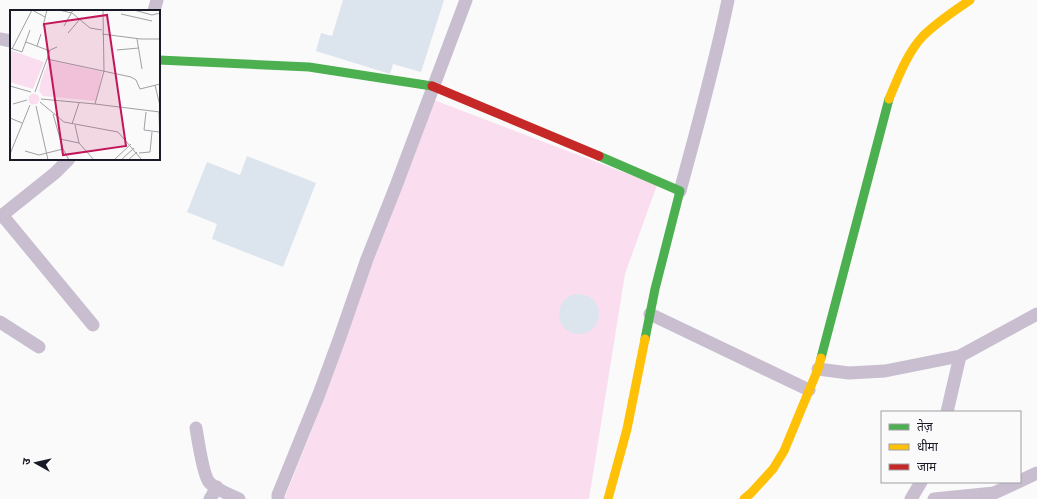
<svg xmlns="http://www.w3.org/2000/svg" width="1037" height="499" font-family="Montserrat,'Noto Sans Devanagari',sans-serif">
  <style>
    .green { fill: #fadef0 }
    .building { fill: #dce4ed }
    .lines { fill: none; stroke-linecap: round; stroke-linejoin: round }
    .street { stroke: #c8bed0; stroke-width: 13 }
    .fast { stroke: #4caf50; stroke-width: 9 }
    .slow { stroke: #ffc107; stroke-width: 9 }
    .jam { stroke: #c62828; stroke-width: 9 }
    .inset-road { fill: none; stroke: #a0a0a6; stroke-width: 1 }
    .view { fill: #c2185b; fill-opacity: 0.15; stroke: #c2185b; stroke-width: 2 }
    .inset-edge { fill: none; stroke: #191a27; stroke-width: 2 }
  </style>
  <rect width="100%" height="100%" fill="#fafafa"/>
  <!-- green -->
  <polygon class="green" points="434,100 657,185 625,274 589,499 284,499 313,427 372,260"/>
  <!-- building -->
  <g class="building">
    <polygon points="343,0 444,0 421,72 393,64 390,74 316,51 321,33 332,36"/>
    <polygon points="247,156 316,183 283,267 212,239 217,224 187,212 207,162 240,175"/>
    <circle cx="579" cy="314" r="20"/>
  </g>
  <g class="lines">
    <!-- street -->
    <g class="street">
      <polyline points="154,11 157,0"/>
      <polyline points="0,39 11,41"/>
      <path d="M 680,191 C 697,128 715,64 728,0"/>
      <polyline points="2,215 93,325"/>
      <polyline points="0,217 55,173 69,159"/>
      <polyline points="650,314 809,390"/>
      <polyline points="0,322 39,347"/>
      <polyline points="818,369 849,373 885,371 960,356 1037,314"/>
      <polyline points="947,412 960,356"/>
      <path d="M 196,428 C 198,440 203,475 209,482 C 214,488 232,496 239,499"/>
      <polyline points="1020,481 1037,473"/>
      <polyline points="210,499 217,487"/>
      <polyline points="278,499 278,495 319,394 340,337 367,259 396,186 466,0"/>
      <polyline points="911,499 921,482"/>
      <polyline points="934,499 994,493 1018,482"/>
    </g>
    <!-- fast -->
    <g class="fast">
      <polyline points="159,60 309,67 432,86"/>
      <polyline points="599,156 680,191 655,289 645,339"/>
      <polyline points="821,358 889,99"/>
    </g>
    <!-- slow -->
    <g class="slow">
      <path d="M 889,99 C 898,78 907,53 923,36 C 937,22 954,11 970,0"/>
      <polyline points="608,499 627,429 645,339"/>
      <polyline points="744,499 751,493 773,469 784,451 818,369 821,358"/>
    </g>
    <!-- jam -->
    <polyline class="jam" points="432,86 599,156"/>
  </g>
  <!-- overview -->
  <g transform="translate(10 10)">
    <rect width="150" height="150" fill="#fafafa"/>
    <path d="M 0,40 L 34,52 L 23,79 L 0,72 ZM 39,50 L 92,62 L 86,91 L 33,86 L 29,81 L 31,71 ZM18.5 89a5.5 5.5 0 1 1 11 0a5.5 5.5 0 1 1-11 0Z" fill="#fadef0"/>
    <path class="inset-road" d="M 22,0 L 35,7M 49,0 L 62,3 L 80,18 L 92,20M 124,0 L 142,5 L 150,3M 111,4 L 142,11M 33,16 L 37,0M 54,16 L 63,0M 58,23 L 70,9M 92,24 L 131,29 L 150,29M 127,29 L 132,59M 16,32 L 40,41M 27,36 L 31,24M 0,38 L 12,42 L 20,20M 2,39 L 22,0M 107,40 L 129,38M 37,49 L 40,40 L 47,37M 145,75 L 150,96M 0,76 L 21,82M 25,82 L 37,49 L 121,67 L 126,70 L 130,79 L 150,74M 31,89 L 85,94 L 94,61 L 93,0M 30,92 L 54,112 L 108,122 L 132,150M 3,94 L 17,90M 85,94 L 150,102M 26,96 L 38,150M 136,102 L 134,120 L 149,122M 149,102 L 150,137M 43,104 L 53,139 L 59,150M 0,108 L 12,113M 62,114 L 69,93M 65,115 L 69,133 L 84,150M 50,129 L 69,133M 15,141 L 29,145 L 53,139M 129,143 L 140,142 L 142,122M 0,144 L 20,95M 112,149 L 124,138M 104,150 L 121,134M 118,150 L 127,142"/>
    <path class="view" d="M 97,5 L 116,136 L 53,145 L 34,14 Z"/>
    <rect width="150" height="150" class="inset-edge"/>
  </g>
  <!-- legend -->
  <rect x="881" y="411" width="140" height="72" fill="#fafafa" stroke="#a0a0a6"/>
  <rect x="889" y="424" width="20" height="6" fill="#4caf50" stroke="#a0a0a6"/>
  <text x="917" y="431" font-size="12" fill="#191a27">तेज़</text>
  <rect x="889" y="444" width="20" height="6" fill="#ffc107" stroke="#a0a0a6"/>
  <text x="917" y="451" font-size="12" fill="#191a27">धीमा</text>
  <rect x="889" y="464" width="20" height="6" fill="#c62828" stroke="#a0a0a6"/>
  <text x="917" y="471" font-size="12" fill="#191a27">जाम</text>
  <!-- north arrow -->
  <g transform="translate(36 463) rotate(278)" stroke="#fafafa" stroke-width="3" paint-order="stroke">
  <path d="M0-3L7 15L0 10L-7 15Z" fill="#191a27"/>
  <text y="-6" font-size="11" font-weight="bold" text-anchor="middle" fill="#191a27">उ</text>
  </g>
</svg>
